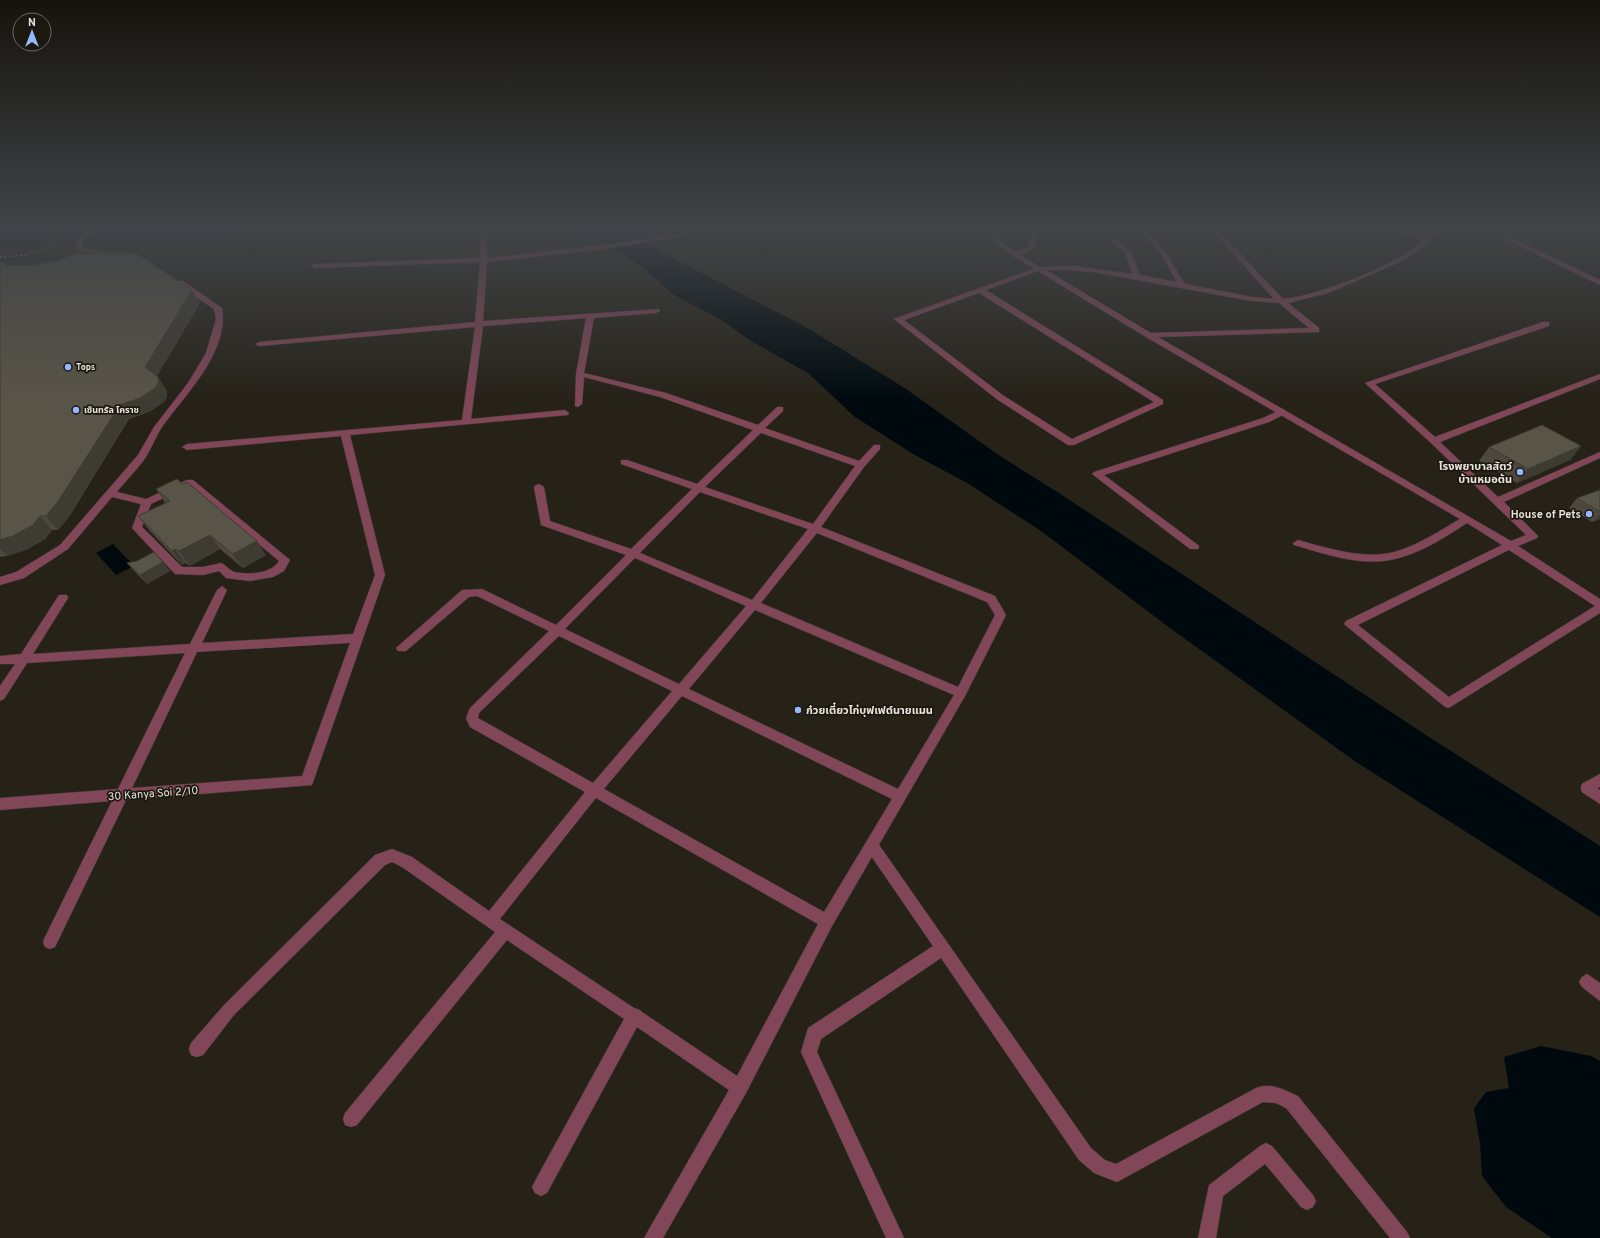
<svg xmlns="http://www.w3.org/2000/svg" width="1600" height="1238" font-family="Overpass,'Noto Sans Thai',sans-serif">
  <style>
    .water { fill: #000a0e }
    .pier { fill: #262218 }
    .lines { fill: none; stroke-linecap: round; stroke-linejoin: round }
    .service-casing { stroke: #413d34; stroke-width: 1 }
    .minor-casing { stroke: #413d34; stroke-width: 1 }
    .path { stroke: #8c8981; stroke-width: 1.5; stroke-dasharray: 2 2; stroke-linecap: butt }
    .service { fill: #814658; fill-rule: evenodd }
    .minor { fill: #814658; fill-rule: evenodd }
    .wall { fill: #4d483e }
    .shaded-wall { fill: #3e3b32 }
    .building { fill: #595448; stroke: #3e3b32 }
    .poi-dot { fill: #94b7fd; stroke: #1d180f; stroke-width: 1.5 }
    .labels { text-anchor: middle; stroke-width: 3.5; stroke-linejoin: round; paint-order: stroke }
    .far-poi-label { font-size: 9px; font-weight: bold; fill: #e7e4dd; stroke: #1d180f; text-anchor: start }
    .poi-label { font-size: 11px; font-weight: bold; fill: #e7e4dd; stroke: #1d180f; text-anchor: end }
    .street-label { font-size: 11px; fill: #e7e4dd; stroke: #1d180f }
  </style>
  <rect width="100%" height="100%" fill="#262218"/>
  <!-- water -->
  <g class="water">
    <polygon points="59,228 353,228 319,228 87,244 0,247 0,232"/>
    <path d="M 561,228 L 638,229 C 650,234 653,246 664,254 L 804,326 L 840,348 L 906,389 L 1000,456 L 1062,495 L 1432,739 L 1600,846 L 1600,917 L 1356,762 L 1170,628 L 1041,531 L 967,483 L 913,454 L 855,417 L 808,373 L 751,341 L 720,319 L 674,295 L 641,266 L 621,253 L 602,243 Z"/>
    <polygon points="113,544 134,566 116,575 96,553"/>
    <polygon points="1541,1046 1591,1056 1600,1061 1600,1238 1552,1238 1506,1207 1482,1176 1480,1144 1474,1108 1486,1092 1509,1088 1504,1057"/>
  </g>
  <!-- pier -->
  <g class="pier">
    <polygon points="51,228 73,228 60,247 36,248"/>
    <polygon points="77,228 99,228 89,244 64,247"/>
  </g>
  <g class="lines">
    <!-- service casing -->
    <g class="service-casing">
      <g id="service">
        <polygon points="86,228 92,228 81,245 84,248 108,253 108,255 80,251 75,245"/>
        <path d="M 1039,267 L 1043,269 L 1041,270 L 986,290 L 1163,400 L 1163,404 L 1074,445 L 1068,445 L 998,400 L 894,319 ZM 979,293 L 1154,402 L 1072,439 L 1004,396 L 904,320 Z"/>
        <path d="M 177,281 L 183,281 L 222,308 C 230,351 185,395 162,427 C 156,436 152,447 146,457 C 138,469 126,480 117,492 L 146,499 L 187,480 L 193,480 L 290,560 L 284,571 L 273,577 L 250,581 L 226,578 L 219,571 L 203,575 L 175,574 L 132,528 L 141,504 L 112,497 L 68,549 L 24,578 L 0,585 L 0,577 L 16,572 L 60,545 L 138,455 L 154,427 L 188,383 L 206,353 L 216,319 L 214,309 L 177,285 ZM 189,486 L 279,561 C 271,574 248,575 234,572 C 229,570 226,565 221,563 L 203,567 L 182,567 L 142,527 L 151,504 Z"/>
        <polygon points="1282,409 1285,410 1285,414 1269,422 1104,475 1198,545 1199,547 1198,549 1190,549 1092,474 1094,472 1263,418"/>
        <polygon points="1587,782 1600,790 1600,804 1582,792 1581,788 1582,784"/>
        <path d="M 872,840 L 877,842 L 1091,1148 L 1105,1160 L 1116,1164 L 1256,1088 C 1271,1082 1284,1090 1298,1096 L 1407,1232 L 1410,1238 L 1390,1238 L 1286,1108 L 1276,1103 L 1263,1102 L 1117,1182 L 1094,1173 L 1079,1160 L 941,958 L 821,1039 L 817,1052 L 904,1238 L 886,1238 L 801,1052 L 808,1028 L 933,946 L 867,850 L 865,846 L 867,842 Z"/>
        <polygon points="1266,1143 1272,1146 1313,1195 1316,1201 1313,1207 1307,1210 1301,1207 1265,1164 1223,1196 1216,1238 1198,1238 1209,1185 1260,1146"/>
      </g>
    </g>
    <!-- minor casing -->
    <g class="minor-casing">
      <g id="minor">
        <path d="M 480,228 L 486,228 L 487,258 L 605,245 L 683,233 L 683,235 L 681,236 L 605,249 L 487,262 L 483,321 L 659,309 L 660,311 L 656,313 L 594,318 L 584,373 L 666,393 L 758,425 L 777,407 L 783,407 L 783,411 L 765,428 L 859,461 L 874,445 L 880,445 L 880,449 L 864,467 L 821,527 L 995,596 L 1006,615 L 965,696 L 832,926 L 746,1093 L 663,1238 L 644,1238 L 729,1090 L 637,1027 L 547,1193 L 541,1196 L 535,1193 L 532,1187 L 535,1181 L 624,1019 L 507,940 L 357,1125 L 351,1127 L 345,1125 L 343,1119 L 345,1113 L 495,932 L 402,867 L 392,862 L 385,865 L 234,1015 L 203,1055 L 197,1057 L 191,1055 L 189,1049 L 191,1043 L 224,1005 L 375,855 L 392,849 L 412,857 L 489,911 L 585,792 L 470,727 L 466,718 L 470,708 L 549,631 L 477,596 L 469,597 L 406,651 L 398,651 L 396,648 L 462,590 L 482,589 L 556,625 L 626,555 L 541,525 L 534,487 L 536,485 L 539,484 L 544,487 L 550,521 L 631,549 L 692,489 L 621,464 L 621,460 L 627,460 L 697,484 L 753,430 L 660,397 L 584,377 L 582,404 L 578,407 L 575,406 L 576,374 L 586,318 L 483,326 L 471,419 L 565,410 L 569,413 L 568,415 L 350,435 L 385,575 L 312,785 L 126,800 L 55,947 L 50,949 L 45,947 L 43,942 L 45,937 L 112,801 L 0,810 L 0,798 L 118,789 L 185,653 L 27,663 L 4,699 L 0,701 L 0,686 L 15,664 L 0,664 L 0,656 L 21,654 L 59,595 L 67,595 L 68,598 L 33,654 L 190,644 L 217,590 L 222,586 L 227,590 L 202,643 L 353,634 L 375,575 L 341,436 L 187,450 L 182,447 L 187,444 L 462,420 L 475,327 L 259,346 L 255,344 L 259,342 L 475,322 L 480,262 L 314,268 L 311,266 L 314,264 L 480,258 ZM 761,433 L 855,466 L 813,524 L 705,487 ZM 700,492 L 808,529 L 752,600 L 640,553 ZM 817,533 L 987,602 L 995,615 L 958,687 L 761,603 ZM 635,558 L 746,606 L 679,684 L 565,629 ZM 755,610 L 954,695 L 898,789 L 689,689 ZM 559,636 L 672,691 L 593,783 L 478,718 L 479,713 ZM 350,643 L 302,776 L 132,788 L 197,652 ZM 682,696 L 892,799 L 824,912 L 604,789 ZM 596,798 L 818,924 L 737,1076 L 642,1012 L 640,1010 L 634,1008 L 500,919 Z"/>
        <path d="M 987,228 L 993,228 L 1000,241 L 1016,252 L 1029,246 L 1032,228 L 1038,228 L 1035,247 L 1020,255 L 1040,267 L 1075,266 L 1132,274 L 1125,252 L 1115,245 L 1108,237 L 1113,236 L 1119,243 L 1131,251 L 1140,275 L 1177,282 L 1162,256 L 1139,228 L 1145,228 L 1167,254 L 1185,284 L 1252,297 L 1274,299 L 1210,228 L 1216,228 L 1283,299 C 1317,296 1398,265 1422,241 L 1395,228 L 1403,228 L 1425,237 L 1434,228 L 1440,228 L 1430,242 L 1400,262 L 1328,293 L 1288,303 L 1319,328 L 1319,332 L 1158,337 L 1511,541 L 1526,535 L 1431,443 L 1365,383 L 1543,322 L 1549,322 L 1549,326 L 1375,384 L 1435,437 L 1600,374 L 1600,379 L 1440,442 L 1498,497 L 1600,452 L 1600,458 L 1504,502 L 1538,536 L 1537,538 L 1518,546 L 1600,599 L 1600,613 L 1452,706 L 1448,708 L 1444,706 L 1344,624 L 1346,621 L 1502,545 L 1467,523 C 1444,538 1418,555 1390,560 C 1359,566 1325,554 1294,545 L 1293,543 L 1298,540 C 1328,548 1363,560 1394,552 C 1417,546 1439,531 1460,519 L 1146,337 L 1013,256 L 995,243 ZM 1046,270 L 1066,270 L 1093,272 L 1252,301 L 1279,303 L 1309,328 L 1151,333 ZM 1509,550 L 1595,606 L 1449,697 L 1358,625 Z"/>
        <polygon points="1498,228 1507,228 1509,237 1600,280 1600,285 1504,239 1501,230"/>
        <polygon points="1600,774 1600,787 1587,794 1582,792 1581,788 1582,784"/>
        <polygon points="1587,974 1600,983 1600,1001 1582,987 1579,982 1582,977"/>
      </g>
    </g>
    <!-- path -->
    <polyline class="path" points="0,257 24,255 49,248 63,228"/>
    <!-- service -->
    <use href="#service" class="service"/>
    <!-- minor -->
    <use href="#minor" class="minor"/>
  </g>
  <!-- wall -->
  <g class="wall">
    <polygon points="0,261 6,265 200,303 157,376 167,391 167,397 164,402 149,412 129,419 69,517 58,530 52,530 45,539 26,550 7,556 0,557"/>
    <polygon points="1581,446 1570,460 1517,483 1479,461 1489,447"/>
    <polygon points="156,489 266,555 243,568 220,549 190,566 185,563 182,565 149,530 138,516 165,503"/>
    <polygon points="1600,490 1600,519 1592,522 1569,508 1577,498"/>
    <polygon points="137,561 163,562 170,571 147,584 135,572 127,563"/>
  </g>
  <!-- shaded-wall -->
  <g class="shaded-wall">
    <polygon points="192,290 200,303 154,381 145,367"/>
    <polygon points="158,377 167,391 167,397 164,402 149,412 129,419 69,517 58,530 46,516 120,405"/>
    <polygon points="1581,446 1570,460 1517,483 1528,469"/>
    <polygon points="1600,514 1600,519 1592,522"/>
    <polygon points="40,516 52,530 45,539 26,550 7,556 0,548 0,540"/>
    <polygon points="210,535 220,549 190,566 179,551"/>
    <polygon points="257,541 266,555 243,568 233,554"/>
    <polygon points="175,549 185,563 182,565 172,551"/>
    <polygon points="163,562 170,571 147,584 140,575"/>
  </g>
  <!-- building -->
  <g class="building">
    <polygon points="125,252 139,255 192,290 145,367 158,377 158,383 155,388 140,398 120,405 57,503 46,516 40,516 33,525 13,536 0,540 0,261 6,265 29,266 60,260 73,254"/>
    <polygon points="1542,425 1581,446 1528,469 1489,447"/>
    <polygon points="177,479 183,484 187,482 257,541 233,554 210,535 179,551 175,549 172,551 138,516 170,501 156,489"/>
    <polygon points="1600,490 1600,512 1577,498"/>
    <polygon points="154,552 163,562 140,575 127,563 137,561"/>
  </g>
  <!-- sky -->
  <linearGradient id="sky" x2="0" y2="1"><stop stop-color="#15130d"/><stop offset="0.57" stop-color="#414448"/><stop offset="1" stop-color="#414448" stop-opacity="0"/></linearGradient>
  <rect width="1600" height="401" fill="url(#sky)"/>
  <!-- markers -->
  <g class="poi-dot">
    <circle cx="68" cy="367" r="4"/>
    <circle cx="76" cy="410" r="4"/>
    <circle cx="1520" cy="472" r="4"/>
    <circle cx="1589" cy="514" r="4"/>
    <circle cx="798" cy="710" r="4"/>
  </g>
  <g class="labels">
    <!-- far-poi labels -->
    <g class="far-poi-label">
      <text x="76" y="370">Tops</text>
      <text x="84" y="413">เซ็นทรัล โคราช</text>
    </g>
    <!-- poi labels -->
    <g class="poi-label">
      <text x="1512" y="470">โรงพยาบาลสัตว์<tspan x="1512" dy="13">บ้านหมอต้น</tspan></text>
      <text x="1581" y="518">House of Pets</text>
      <text x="806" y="714" text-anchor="start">ก๋วยเตี๋ยวไก่บุฟเฟต์นายแมน</text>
    </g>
    <!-- street labels -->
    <g class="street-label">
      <text transform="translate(153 793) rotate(-4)" y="4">30 Kanya Soi 2/10</text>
    </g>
  </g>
  <!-- north arrow -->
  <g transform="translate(32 32)"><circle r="19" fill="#1d180f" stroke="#6e6a61"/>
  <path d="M0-3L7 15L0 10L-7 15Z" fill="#94b7fd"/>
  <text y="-6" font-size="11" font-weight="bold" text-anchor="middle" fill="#e7e4dd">N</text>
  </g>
</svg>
